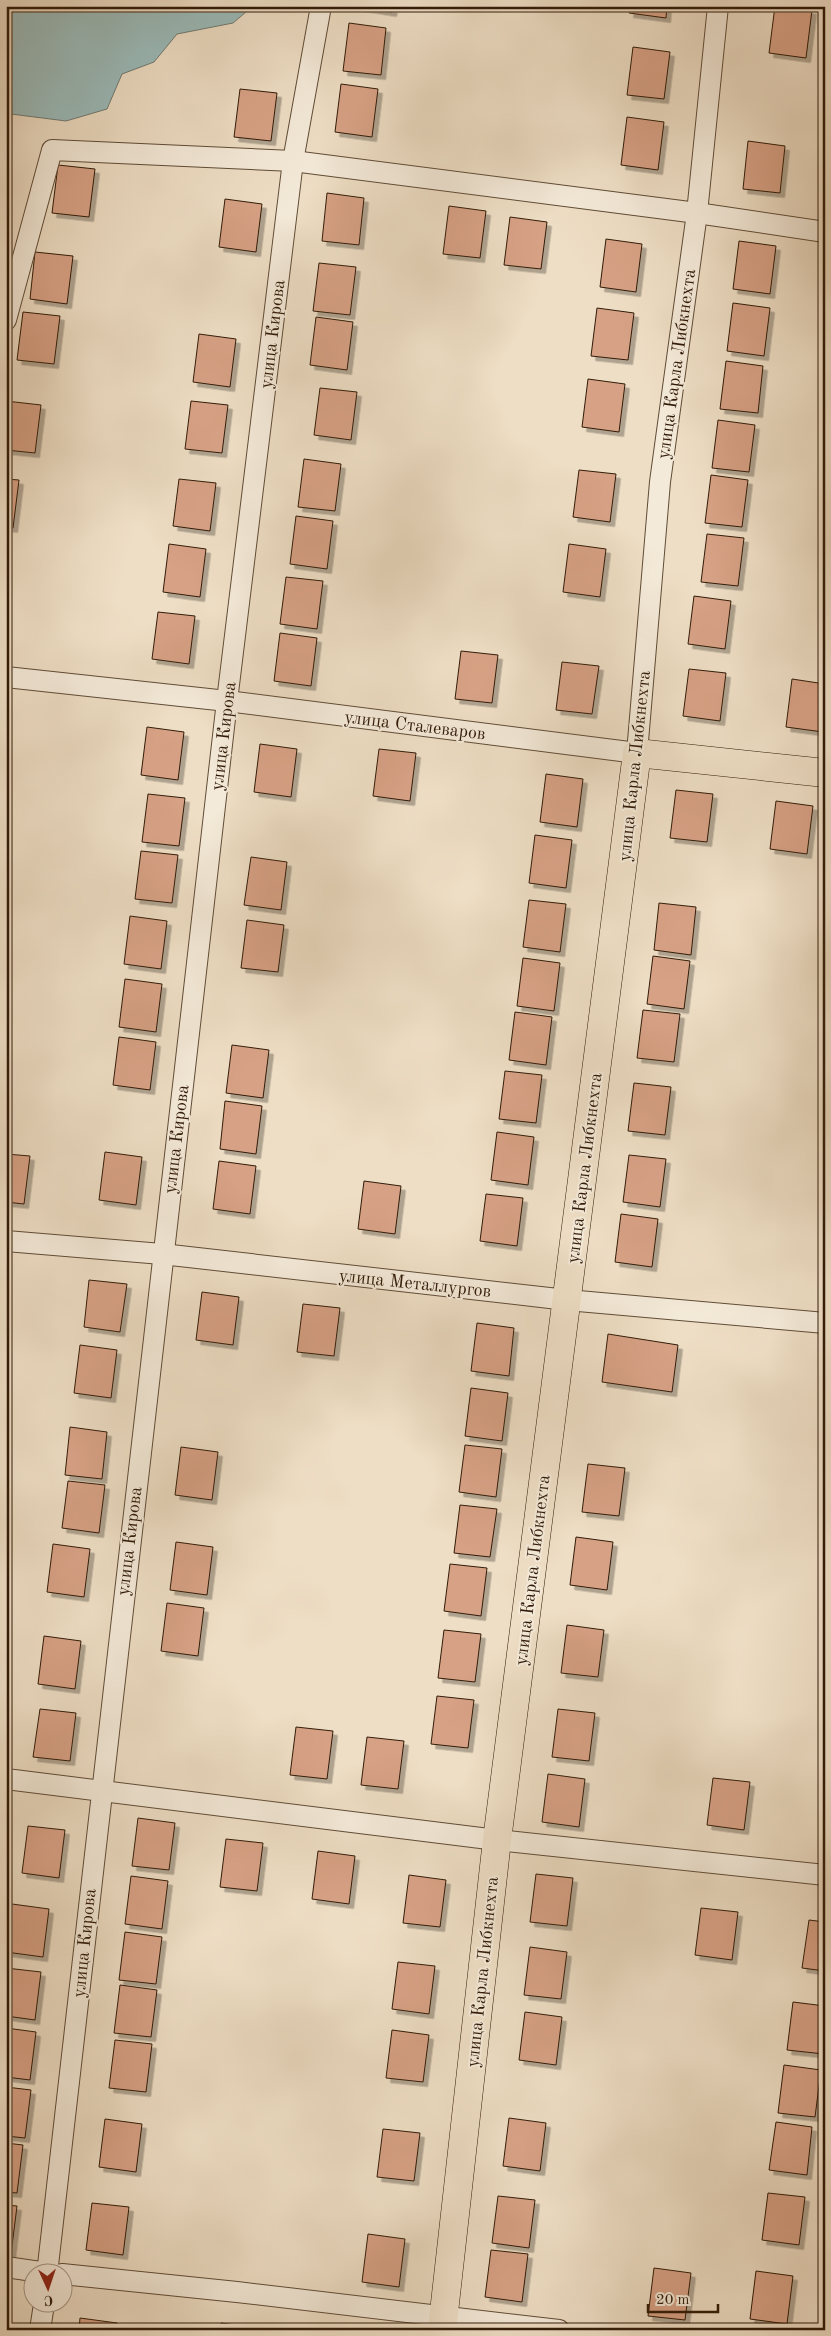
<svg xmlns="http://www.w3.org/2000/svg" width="831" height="2336" font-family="'Old Standard TT',serif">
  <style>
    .water { fill: #9bbbba; stroke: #717b73 }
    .building { fill: #d7a185; stroke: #311b08; filter: url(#shadow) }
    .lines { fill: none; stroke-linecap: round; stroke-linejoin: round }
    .street-casing { stroke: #604c37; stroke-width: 22 }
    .primary-casing { stroke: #311b08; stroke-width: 29 }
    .street { stroke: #f4ead9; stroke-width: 20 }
    .primary { stroke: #eedec5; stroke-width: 28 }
    .labels { text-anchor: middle; stroke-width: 4; stroke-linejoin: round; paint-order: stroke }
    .street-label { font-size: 18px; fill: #311b08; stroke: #f4ead9 }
  </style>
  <defs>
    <filter id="shadow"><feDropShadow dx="4.5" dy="4.5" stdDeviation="0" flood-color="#0004"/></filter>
  </defs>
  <rect width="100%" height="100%" fill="#eedec5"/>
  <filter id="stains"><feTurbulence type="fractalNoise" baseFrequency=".004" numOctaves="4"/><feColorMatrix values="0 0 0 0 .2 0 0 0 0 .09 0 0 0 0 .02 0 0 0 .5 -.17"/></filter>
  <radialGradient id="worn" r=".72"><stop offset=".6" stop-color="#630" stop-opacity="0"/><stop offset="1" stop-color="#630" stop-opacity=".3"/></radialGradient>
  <!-- water -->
  <polygon class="water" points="6,6 253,6 233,23 177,34 154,62 122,74 107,109 66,121 11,114 6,116"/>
  <!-- building -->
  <g class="building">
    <polygon points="355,6 393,6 392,12"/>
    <polygon points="630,6 667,6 666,18 629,13"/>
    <polygon points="775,6 812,10 806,58 769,53"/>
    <polygon points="349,23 386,28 381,75 343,71"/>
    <polygon points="633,47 670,52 664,99 627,95"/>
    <polygon points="341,84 378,89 372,137 335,132"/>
    <polygon points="240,89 277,93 271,141 234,137"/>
    <polygon points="627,117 664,122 658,170 621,165"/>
    <polygon points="748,141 785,146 780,193 743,189"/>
    <polygon points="58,165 95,169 89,217 52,213"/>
    <polygon points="327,193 364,198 359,245 322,241"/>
    <polygon points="225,199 262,204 256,252 219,247"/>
    <polygon points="449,206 486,211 480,258 443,254"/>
    <polygon points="510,217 547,222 541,269 504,265"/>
    <polygon points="606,239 642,244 636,292 600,287"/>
    <polygon points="739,241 776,246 770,294 733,289"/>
    <polygon points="35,252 73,256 67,304 30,299"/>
    <polygon points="319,263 356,267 350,315 313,311"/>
    <polygon points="733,303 770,308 764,356 727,351"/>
    <polygon points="597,308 634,313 628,360 591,356"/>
    <polygon points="23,312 60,316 54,364 17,360"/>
    <polygon points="316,317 353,322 347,370 310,365"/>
    <polygon points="199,334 236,339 230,387 193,382"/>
    <polygon points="726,361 763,366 758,413 720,409"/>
    <polygon points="588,379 625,384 619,432 582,427"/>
    <polygon points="320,388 357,392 351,440 314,435"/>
    <polygon points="6,401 41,405 35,453 6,450"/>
    <polygon points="191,401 228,405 222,453 185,449"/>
    <polygon points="718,420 755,425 749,472 712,468"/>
    <polygon points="304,459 341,464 335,511 298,507"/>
    <polygon points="579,470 616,474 610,522 573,517"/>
    <polygon points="711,475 748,480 742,527 705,523"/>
    <polygon points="6,479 19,480 13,528 6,527"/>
    <polygon points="179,479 216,483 210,531 173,526"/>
    <polygon points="296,516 333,521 327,569 290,564"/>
    <polygon points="707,534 744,538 738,586 701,582"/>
    <polygon points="169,544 206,549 200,597 163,592"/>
    <polygon points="569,544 606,549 600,597 563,592"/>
    <polygon points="286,577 323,581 317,629 280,624"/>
    <polygon points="694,596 731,601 725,649 688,644"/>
    <polygon points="158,612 195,616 189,664 152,659"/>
    <polygon points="280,633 317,638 311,686 274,681"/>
    <polygon points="461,651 498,655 492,703 455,699"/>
    <polygon points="562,662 599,666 592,714 556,710"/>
    <polygon points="689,669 726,673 720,721 683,716"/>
    <polygon points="792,679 825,684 823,732 786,727"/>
    <polygon points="147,727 184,732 178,780 141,775"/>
    <polygon points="260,744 297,749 291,797 254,792"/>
    <polygon points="379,749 416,753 410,801 373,796"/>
    <polygon points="546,774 583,779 577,827 540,822"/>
    <polygon points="676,790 713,794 707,842 670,838"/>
    <polygon points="148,794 185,798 179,846 142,842"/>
    <polygon points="776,801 813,806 807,854 770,849"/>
    <polygon points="535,835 572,840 566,888 529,883"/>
    <polygon points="141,851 178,855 172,903 135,899"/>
    <polygon points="251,857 287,862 281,910 244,905"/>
    <polygon points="529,900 566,904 560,952 523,947"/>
    <polygon points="659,903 696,907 691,955 654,950"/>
    <polygon points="130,916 167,921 161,969 124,964"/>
    <polygon points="247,920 284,925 278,972 241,968"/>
    <polygon points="653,956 690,961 684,1009 647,1004"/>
    <polygon points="523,958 560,963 554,1011 517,1006"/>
    <polygon points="125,979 162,984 156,1032 119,1027"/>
    <polygon points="643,1010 680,1014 674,1062 637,1058"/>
    <polygon points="515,1012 552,1017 546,1065 509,1060"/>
    <polygon points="119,1037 156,1042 150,1090 113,1085"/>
    <polygon points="232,1045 269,1050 263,1098 226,1093"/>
    <polygon points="505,1071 542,1075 536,1123 499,1119"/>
    <polygon points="634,1083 671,1087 665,1135 628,1131"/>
    <polygon points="225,1101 262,1106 256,1154 220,1149"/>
    <polygon points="497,1132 534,1137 528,1185 491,1180"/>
    <polygon points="105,1152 142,1157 136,1205 99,1200"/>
    <polygon points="6,1154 30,1156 24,1204 6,1202"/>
    <polygon points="629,1155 666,1159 660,1207 623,1202"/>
    <polygon points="219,1161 256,1166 250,1214 213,1209"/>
    <polygon points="364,1181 401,1186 395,1234 358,1229"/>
    <polygon points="486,1194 523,1198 517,1246 480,1241"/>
    <polygon points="621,1214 658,1219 652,1267 615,1262"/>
    <polygon points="89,1280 127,1284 120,1332 84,1327"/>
    <polygon points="202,1292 239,1297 233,1345 196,1340"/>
    <polygon points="303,1304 340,1308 334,1356 297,1352"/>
    <polygon points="477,1323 514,1328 509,1376 471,1371"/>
    <polygon points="608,1334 678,1345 672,1392 602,1382"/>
    <polygon points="80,1345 117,1350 111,1398 74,1393"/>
    <polygon points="471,1388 508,1393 502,1441 465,1436"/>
    <polygon points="70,1427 107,1432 102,1479 65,1475"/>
    <polygon points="465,1445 502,1449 496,1497 459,1492"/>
    <polygon points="181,1447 218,1452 212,1500 175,1495"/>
    <polygon points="588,1464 625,1468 619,1516 582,1512"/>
    <polygon points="68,1481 105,1485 99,1533 62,1528"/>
    <polygon points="460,1505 497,1509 490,1557 454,1553"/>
    <polygon points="576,1537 613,1542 607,1590 570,1585"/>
    <polygon points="176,1542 213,1547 207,1595 170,1590"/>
    <polygon points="53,1544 90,1549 84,1597 47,1592"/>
    <polygon points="450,1564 487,1568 481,1616 444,1611"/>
    <polygon points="167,1603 204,1608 198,1656 161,1651"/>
    <polygon points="567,1625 604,1630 598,1677 561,1673"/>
    <polygon points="444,1630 481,1634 475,1682 438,1678"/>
    <polygon points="44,1636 81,1641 75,1689 38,1684"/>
    <polygon points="437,1696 474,1700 468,1748 431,1744"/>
    <polygon points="40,1709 76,1713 70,1761 33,1757"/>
    <polygon points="558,1709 595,1713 589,1761 552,1757"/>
    <polygon points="296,1727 333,1731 327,1779 290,1775"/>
    <polygon points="367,1737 404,1741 398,1789 361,1785"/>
    <polygon points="548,1774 585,1779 579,1827 542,1822"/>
    <polygon points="713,1778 750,1782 744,1830 707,1825"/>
    <polygon points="825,1802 825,1831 821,1831"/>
    <polygon points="138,1818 175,1823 169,1870 132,1866"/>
    <polygon points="28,1826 65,1830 59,1878 22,1873"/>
    <polygon points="226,1839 263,1843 257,1891 220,1887"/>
    <polygon points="318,1851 355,1856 349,1904 312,1899"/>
    <polygon points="536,1874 573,1878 567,1926 530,1922"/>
    <polygon points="409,1875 446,1880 440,1927 403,1923"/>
    <polygon points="131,1876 168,1881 162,1929 125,1924"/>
    <polygon points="12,1904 49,1909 43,1957 6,1952"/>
    <polygon points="701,1908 738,1912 732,1960 695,1955"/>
    <polygon points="809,1920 825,1922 825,1971 802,1968"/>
    <polygon points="125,1932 162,1937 156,1984 119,1980"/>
    <polygon points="530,1947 567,1952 561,1999 524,1995"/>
    <polygon points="398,1962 435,1966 429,2014 392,2009"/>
    <polygon points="6,1968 41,1972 35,2020 6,2016"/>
    <polygon points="120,1985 157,1990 151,2037 114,2033"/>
    <polygon points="793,2002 825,2006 824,2054 787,2050"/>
    <polygon points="525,2012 562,2017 556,2065 519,2060"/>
    <polygon points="6,2028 36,2032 30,2080 6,2077"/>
    <polygon points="392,2030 429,2035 423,2082 386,2078"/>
    <polygon points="115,2040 152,2044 146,2092 109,2088"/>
    <polygon points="784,2065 821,2070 815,2117 778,2113"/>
    <polygon points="6,2087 31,2090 25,2138 6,2136"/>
    <polygon points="509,2118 546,2123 540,2171 503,2166"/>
    <polygon points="105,2119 142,2124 136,2172 99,2167"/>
    <polygon points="776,2122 812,2127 807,2175 769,2170"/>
    <polygon points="383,2129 420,2133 414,2181 377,2177"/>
    <polygon points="6,2143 23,2145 17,2193 6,2192"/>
    <polygon points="768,2193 805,2197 799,2245 762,2240"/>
    <polygon points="498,2196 535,2200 529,2248 492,2243"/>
    <polygon points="92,2203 129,2207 123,2255 86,2250"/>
    <polygon points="6,2205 17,2206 11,2254 6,2253"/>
    <polygon points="368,2234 405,2239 399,2287 362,2282"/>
    <polygon points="491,2250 528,2254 522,2302 485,2297"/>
    <polygon points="654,2268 691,2273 685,2320 648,2316"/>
    <polygon points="756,2271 793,2276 787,2324 750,2319"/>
    <polygon points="80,2318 117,2323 116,2330 79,2330"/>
    <polygon points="221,2323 258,2328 258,2330 221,2330"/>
  </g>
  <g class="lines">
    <!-- street casing -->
    <g class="street-casing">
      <g id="street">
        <polyline points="6,320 52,150 293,161 697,213 825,232"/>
        <polyline points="6,677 227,701 637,753 660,482 697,213 718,6"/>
        <polyline points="6,1241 162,1254 567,1300 825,1323"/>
        <polyline points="6,1779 497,1840 825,1875"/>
        <polyline points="6,2267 54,2274"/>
        <polyline points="47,2274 227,701 293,161 321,6"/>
        <polyline points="62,2274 237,2292 559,2330"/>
        <polyline points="40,2330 44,2304"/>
      </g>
    </g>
    <!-- primary casing -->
    <g class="primary-casing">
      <polyline id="primary" points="442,2330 497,1840 637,753 825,773"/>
    </g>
    <!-- street -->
    <use href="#street" class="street"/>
    <!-- primary -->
    <use href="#primary" class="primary"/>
  </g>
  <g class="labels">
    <!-- street labels -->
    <g class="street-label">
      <text transform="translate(272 334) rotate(-83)" y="6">улица Кирова</text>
      <text transform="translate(676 364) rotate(-82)" y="6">улица Карла Либкнехта</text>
      <text transform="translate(415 725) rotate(7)" y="6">улица Сталеваров</text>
      <text transform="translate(223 736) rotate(-83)" y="6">улица Кирова</text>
      <text transform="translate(634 766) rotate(-84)" y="6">улица Карла Либкнехта</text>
      <text transform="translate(176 1139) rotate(-83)" y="6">улица Кирова</text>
      <text transform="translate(584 1168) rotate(-83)" y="6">улица Карла Либкнехта</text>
      <text transform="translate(415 1283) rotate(6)" y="6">улица Металлургов</text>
      <text transform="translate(129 1541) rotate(-83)" y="6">улица Кирова</text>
      <text transform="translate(532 1570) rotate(-83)" y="6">улица Карла Либкнехта</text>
      <text transform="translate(84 1943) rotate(-84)" y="6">улица Кирова</text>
      <text transform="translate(482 1972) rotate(-84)" y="6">улица Карла Либкнехта</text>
    </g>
  </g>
  <!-- margin -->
  <rect width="831" height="2336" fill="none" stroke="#eedec5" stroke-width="25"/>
  <rect x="8" y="8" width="816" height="2321" fill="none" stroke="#311b08" stroke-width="2.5"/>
  <rect x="12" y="12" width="806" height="2311" fill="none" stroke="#311b08"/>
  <!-- north arrow -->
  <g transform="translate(48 2288) rotate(177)"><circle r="24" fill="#f4ead9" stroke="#a69785"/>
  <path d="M0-4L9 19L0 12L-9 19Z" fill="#8f2418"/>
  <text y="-8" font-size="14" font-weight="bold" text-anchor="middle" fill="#311b08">С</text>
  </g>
  <!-- scale -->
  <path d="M648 2304v8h70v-8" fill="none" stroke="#311b08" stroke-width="2.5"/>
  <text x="656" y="2304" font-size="15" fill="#311b08" stroke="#f4ead9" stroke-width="4" paint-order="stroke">20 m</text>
  <rect width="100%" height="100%" filter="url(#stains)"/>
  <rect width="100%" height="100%" fill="url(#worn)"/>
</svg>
